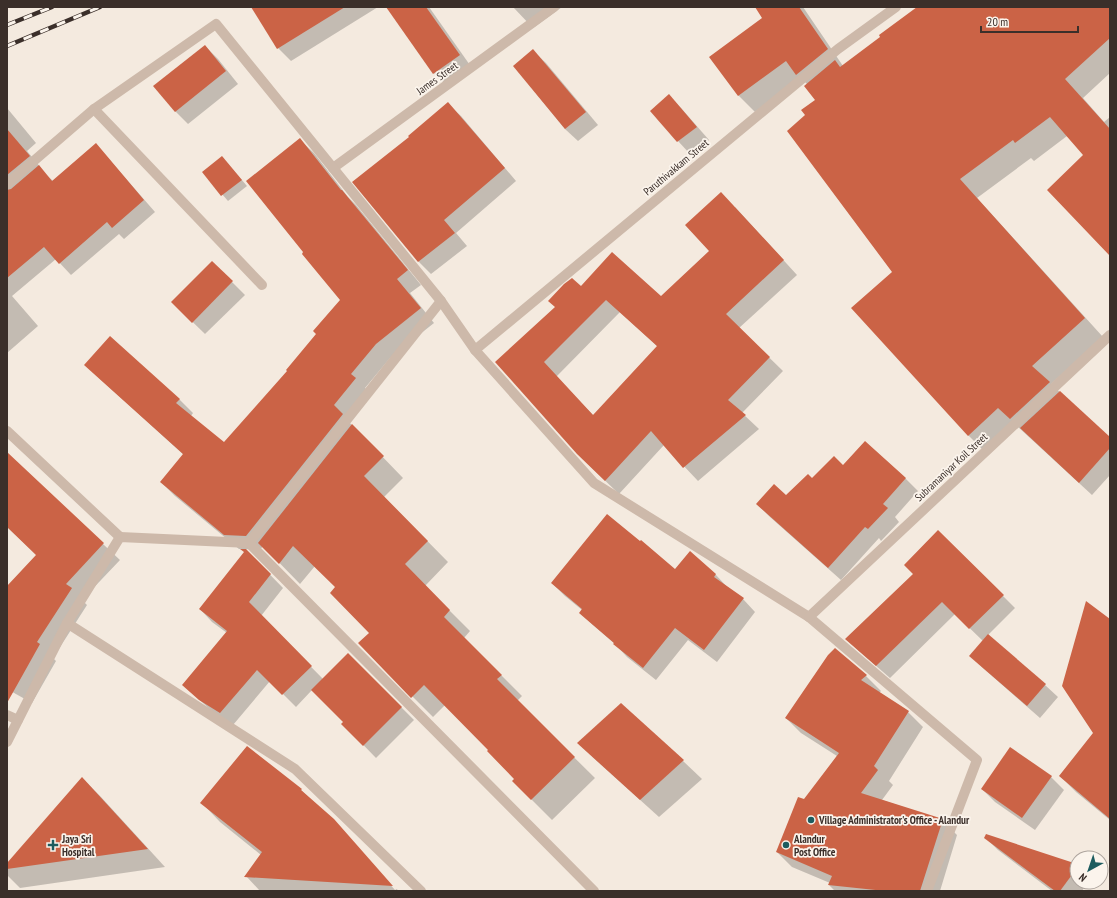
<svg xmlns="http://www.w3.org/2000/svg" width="1117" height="898" font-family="'PT Sans Narrow',sans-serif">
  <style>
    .shadow { fill: #0003; fill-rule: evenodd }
    .building { fill: #cb6346; fill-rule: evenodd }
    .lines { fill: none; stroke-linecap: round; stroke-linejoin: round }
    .minor { stroke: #cdb9aa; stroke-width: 10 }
    .rail-casing { stroke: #3b2f2a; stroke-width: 4.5 }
    .rail { stroke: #fbf4ec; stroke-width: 3; stroke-dasharray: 9; stroke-linecap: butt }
    .poi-dot { fill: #1d5c5f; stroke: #fbf4ec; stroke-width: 1.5 }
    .labels { text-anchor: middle; stroke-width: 3.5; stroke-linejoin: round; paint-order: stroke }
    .street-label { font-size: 11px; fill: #3b2f2a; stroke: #fbf4ec }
    .poi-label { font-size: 11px; font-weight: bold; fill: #3b2f2a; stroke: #fbf4ec; text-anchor: start }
  </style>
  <rect width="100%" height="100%" fill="#f4eadf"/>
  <!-- shadow -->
  <g class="shadow">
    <polygon points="253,7 378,7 291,61 278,48"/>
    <polygon points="387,7 429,7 472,68 447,86 434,73"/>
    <polygon points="513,7 562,7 533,28"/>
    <polygon points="756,7 803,7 843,66 882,37 919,7 1110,7 1110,73 1083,98 1104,122 1110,117 1110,255 1085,155 1067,136 1034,161 1031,158 977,198 1103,337 1051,384 1110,438 1110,475 1092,495 1017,426 987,454 968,435 893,272 807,115 816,101 807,84 801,78 755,112 739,96 711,58 764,18"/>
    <polygon points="205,46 218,59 238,84 188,124 175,111"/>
    <polygon points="533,51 546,63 598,125 578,141 565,129 514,66"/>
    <polygon points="669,96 681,108 709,140 690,154 678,141"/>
    <polygon points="448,104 461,116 516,181 456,233 467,246 431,274 419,262 354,182 411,137"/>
    <polygon points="7,108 36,143 27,151 41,168 40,169 53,181 107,157 155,212 124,239 119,234 71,275 56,259 12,296 38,326 7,353"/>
    <polygon points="300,140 314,153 348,197 356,205 421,285 410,293 434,323 390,358 365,388 370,393 347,420 403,478 384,497 448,562 425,586 470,631 464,638 522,696 517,701 595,778 552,820 513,781 515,779 490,750 445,705 433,717 359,643 370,633 336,587 315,566 300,584 263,546 260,550 245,549 283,588 261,616 323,679 348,654 414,720 376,758 343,724 344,722 312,690 296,707 270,681 233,725 213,712 183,685 227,633 212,622 200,609 245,552 242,549 239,549 175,496 161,482 184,455 99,378 179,399 193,413 191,416 224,444 289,371 317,334 341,300"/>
    <polygon points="222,157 247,186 228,201 203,172"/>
    <path d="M 735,207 L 797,275 L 739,328 L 783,371 L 742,413 L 759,429 L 698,481 L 664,445 L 619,494 L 592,468 L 496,362 L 581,287 L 661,297 L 710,251 ZM 620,312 L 658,347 L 594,416 L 556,377 Z"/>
    <polygon points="212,262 245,295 205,334 172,302"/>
    <polygon points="865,442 906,479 918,491 895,517 899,522 881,541 879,538 841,580 770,517 757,504 786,496 812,479 843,466"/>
    <polygon points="7,454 120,560 82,600 87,605 53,658 56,661 32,703 7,689 7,588 37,555 7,527"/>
    <polygon points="938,531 1015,608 988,635 1045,685 1058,697 1040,718 983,668 971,656 983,641 955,614 890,678 859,651 846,639 915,574"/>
    <polygon points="690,553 716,575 728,588 743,599 755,612 717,662 688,640 656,680 627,657 615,644 593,625 580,613 582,610 565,596 552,583 675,570"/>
    <polygon points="1110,621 1110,820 1076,792 1060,776 1094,733"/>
    <polygon points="835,649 866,676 881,691 879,693 908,712 923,727 889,781 893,785 882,800 942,820 957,835 940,891 835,891 829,885 830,883 792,867 777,852 804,801 837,756 801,733 786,718"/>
    <polygon points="621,705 683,761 702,779 659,817 597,761 578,743"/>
    <polygon points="247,747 301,790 338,825 395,890 397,889 398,891 260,891 246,876 261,855 220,822 202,803"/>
    <polygon points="1051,777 1064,790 1035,830 995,802 982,789"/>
    <polygon points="82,778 101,797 165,867 20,888 7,875 7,865"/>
    <polygon points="986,838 1077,865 1077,882 1088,882 1082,891 1052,891 998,850"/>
  </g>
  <!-- building -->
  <g class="building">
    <polygon points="251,7 345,7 277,49"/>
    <polygon points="386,7 426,7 460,55 433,74"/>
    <polygon points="755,7 799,7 828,49 796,75 786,61 738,96 709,57 762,18"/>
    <polygon points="917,7 1110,7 1110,38 1065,79 1110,129 1110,256 1047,190 1083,155 1050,117 1015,143 1013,140 960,179 1085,318 1032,366 1050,382 1010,419 998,408 968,436 851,308 892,272 787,131 805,115 801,110 815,100 804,86 835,60 840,67 880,37 879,35"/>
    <polygon points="205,45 226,71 175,112 153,86"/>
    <polygon points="533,49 586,112 565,129 513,66"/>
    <polygon points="669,94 697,127 677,142 650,111"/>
    <polygon points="448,102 505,168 444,220 455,233 418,262 352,182 409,137 408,136"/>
    <polygon points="7,129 30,156 7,175"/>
    <polygon points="300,138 341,190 342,190 408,270 397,279 421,308 376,344 351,374 356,378 334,405 343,414 246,536 224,535 160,482 183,454 84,365 110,336 180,399 176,403 224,442 287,371 286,370 316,334 313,331 340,300 302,254 303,252 246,181"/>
    <polygon points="96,143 144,200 112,228 107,222 59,264 44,247 7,278 7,190 11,189 39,165 52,181"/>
    <polygon points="222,156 242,180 221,196 202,172"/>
    <path d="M 721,192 L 784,260 L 726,314 L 770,357 L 728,400 L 746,415 L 683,468 L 651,431 L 605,481 L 577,454 L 495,362 L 555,307 L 548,301 L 564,284 L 572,278 L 581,286 L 612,252 L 661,296 L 709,251 L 685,225 ZM 606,300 L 657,346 L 593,415 L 544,362 Z"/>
    <polygon points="212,261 233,281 192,323 171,302"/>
    <polygon points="1060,391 1110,437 1110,448 1079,483 1020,428"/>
    <polygon points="352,424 384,456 364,476 428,541 405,564 450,610 444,617 502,675 497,679 575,757 531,800 512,781 514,779 487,751 488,750 424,685 411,698 358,643 369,633 330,593 335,587 293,546 279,564 258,543"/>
    <polygon points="865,441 906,478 883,504 888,508 868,529 865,527 828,568 756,504 774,484 786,495 808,474 812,478 834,456 843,465"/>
    <polygon points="7,452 104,543 66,584 72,588 37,642 40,644 7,703 7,586 36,555 7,527"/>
    <polygon points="607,514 640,541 641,540 675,569 690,551 716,574 714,577 744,598 704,650 675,628 643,668 613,644 614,643 579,613 582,609 551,583"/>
    <polygon points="938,530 1004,595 969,629 942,602 876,666 845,639 913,574 904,565"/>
    <polygon points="240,549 246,549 271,574 249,602 312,666 282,695 257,670 220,713 199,700 182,685 227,631 199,609 244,552"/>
    <polygon points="1086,601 1110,619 1110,819 1059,776 1093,733 1062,686"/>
    <polygon points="988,634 1046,684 1027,706 969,656"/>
    <polygon points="835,648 867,675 861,680 909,711 874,766 878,770 861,793 943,819 920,891 885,891 828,885 832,876 776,852 798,797 804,799 839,753 785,718 828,655"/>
    <polygon points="348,653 402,707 363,746 341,724 343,722 311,690"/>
    <polygon points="621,703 684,760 640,800 577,743"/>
    <polygon points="247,746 302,789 301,790 334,819 393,886 244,877 262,852 200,803"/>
    <polygon points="1010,747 1052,776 1022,818 981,789"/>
    <polygon points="82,777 148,849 7,869 7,863"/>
    <polygon points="986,834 1077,864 1077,868 1060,891 1055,891 984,838"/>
  </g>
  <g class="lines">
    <!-- minor -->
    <g class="minor">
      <polyline points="94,109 262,285"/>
      <polyline points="333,168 554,7"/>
      <polyline points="7,184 94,109 216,24 441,301 475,350 594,483 809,617 977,760 927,891"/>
      <polyline points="475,350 838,49 896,7"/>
      <polyline points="7,431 120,537"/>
      <polyline points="249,543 441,301"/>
      <polyline points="809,617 1110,335"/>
      <polyline points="67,623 295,769 421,891"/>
      <polyline points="7,715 18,720"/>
      <polyline points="7,742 67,623 120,537 249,543 594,891"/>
    </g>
    <!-- rail casing -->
    <g class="rail-casing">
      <g id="rail">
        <polyline points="7,25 52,7"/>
        <polyline points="7,46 100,7"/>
      </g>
    </g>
    <!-- rail -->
    <use href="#rail" class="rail"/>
  </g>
  <!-- markers -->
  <g class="poi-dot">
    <circle cx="811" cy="820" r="4"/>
    <path d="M51 839h4v4h4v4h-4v4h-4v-4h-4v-4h4z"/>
    <circle cx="786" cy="845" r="4"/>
  </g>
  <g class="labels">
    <!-- street labels -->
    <g class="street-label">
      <text transform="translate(437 78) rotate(-36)" y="4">James Street</text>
      <text transform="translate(676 167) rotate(-40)" y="4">Paruthivakkam Street</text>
      <text transform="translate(951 467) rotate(-43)" y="4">Subramaniyar Koil Street</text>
    </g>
    <!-- poi labels -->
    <g class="poi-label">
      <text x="819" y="824">Village Administrator's Office - Alandur</text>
      <text x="62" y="843">Jaya Sri<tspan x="62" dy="13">Hospital</tspan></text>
      <text x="794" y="843">Alandur<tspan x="794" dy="13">Post Office</tspan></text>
    </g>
  </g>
  <!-- border -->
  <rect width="1117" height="898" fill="none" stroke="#3b2f2a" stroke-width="16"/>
  <!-- north arrow -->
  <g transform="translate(1089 870) rotate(220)"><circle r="19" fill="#fbf4ec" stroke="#aea59e"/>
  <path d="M0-3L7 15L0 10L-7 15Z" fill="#1d5c5f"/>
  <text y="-6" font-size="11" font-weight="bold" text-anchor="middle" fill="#3b2f2a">N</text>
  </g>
  <!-- scale -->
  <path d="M981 26v6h97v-6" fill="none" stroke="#3b2f2a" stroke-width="2"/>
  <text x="987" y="26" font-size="12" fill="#3b2f2a" stroke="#fbf4ec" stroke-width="3" paint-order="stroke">20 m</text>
</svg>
